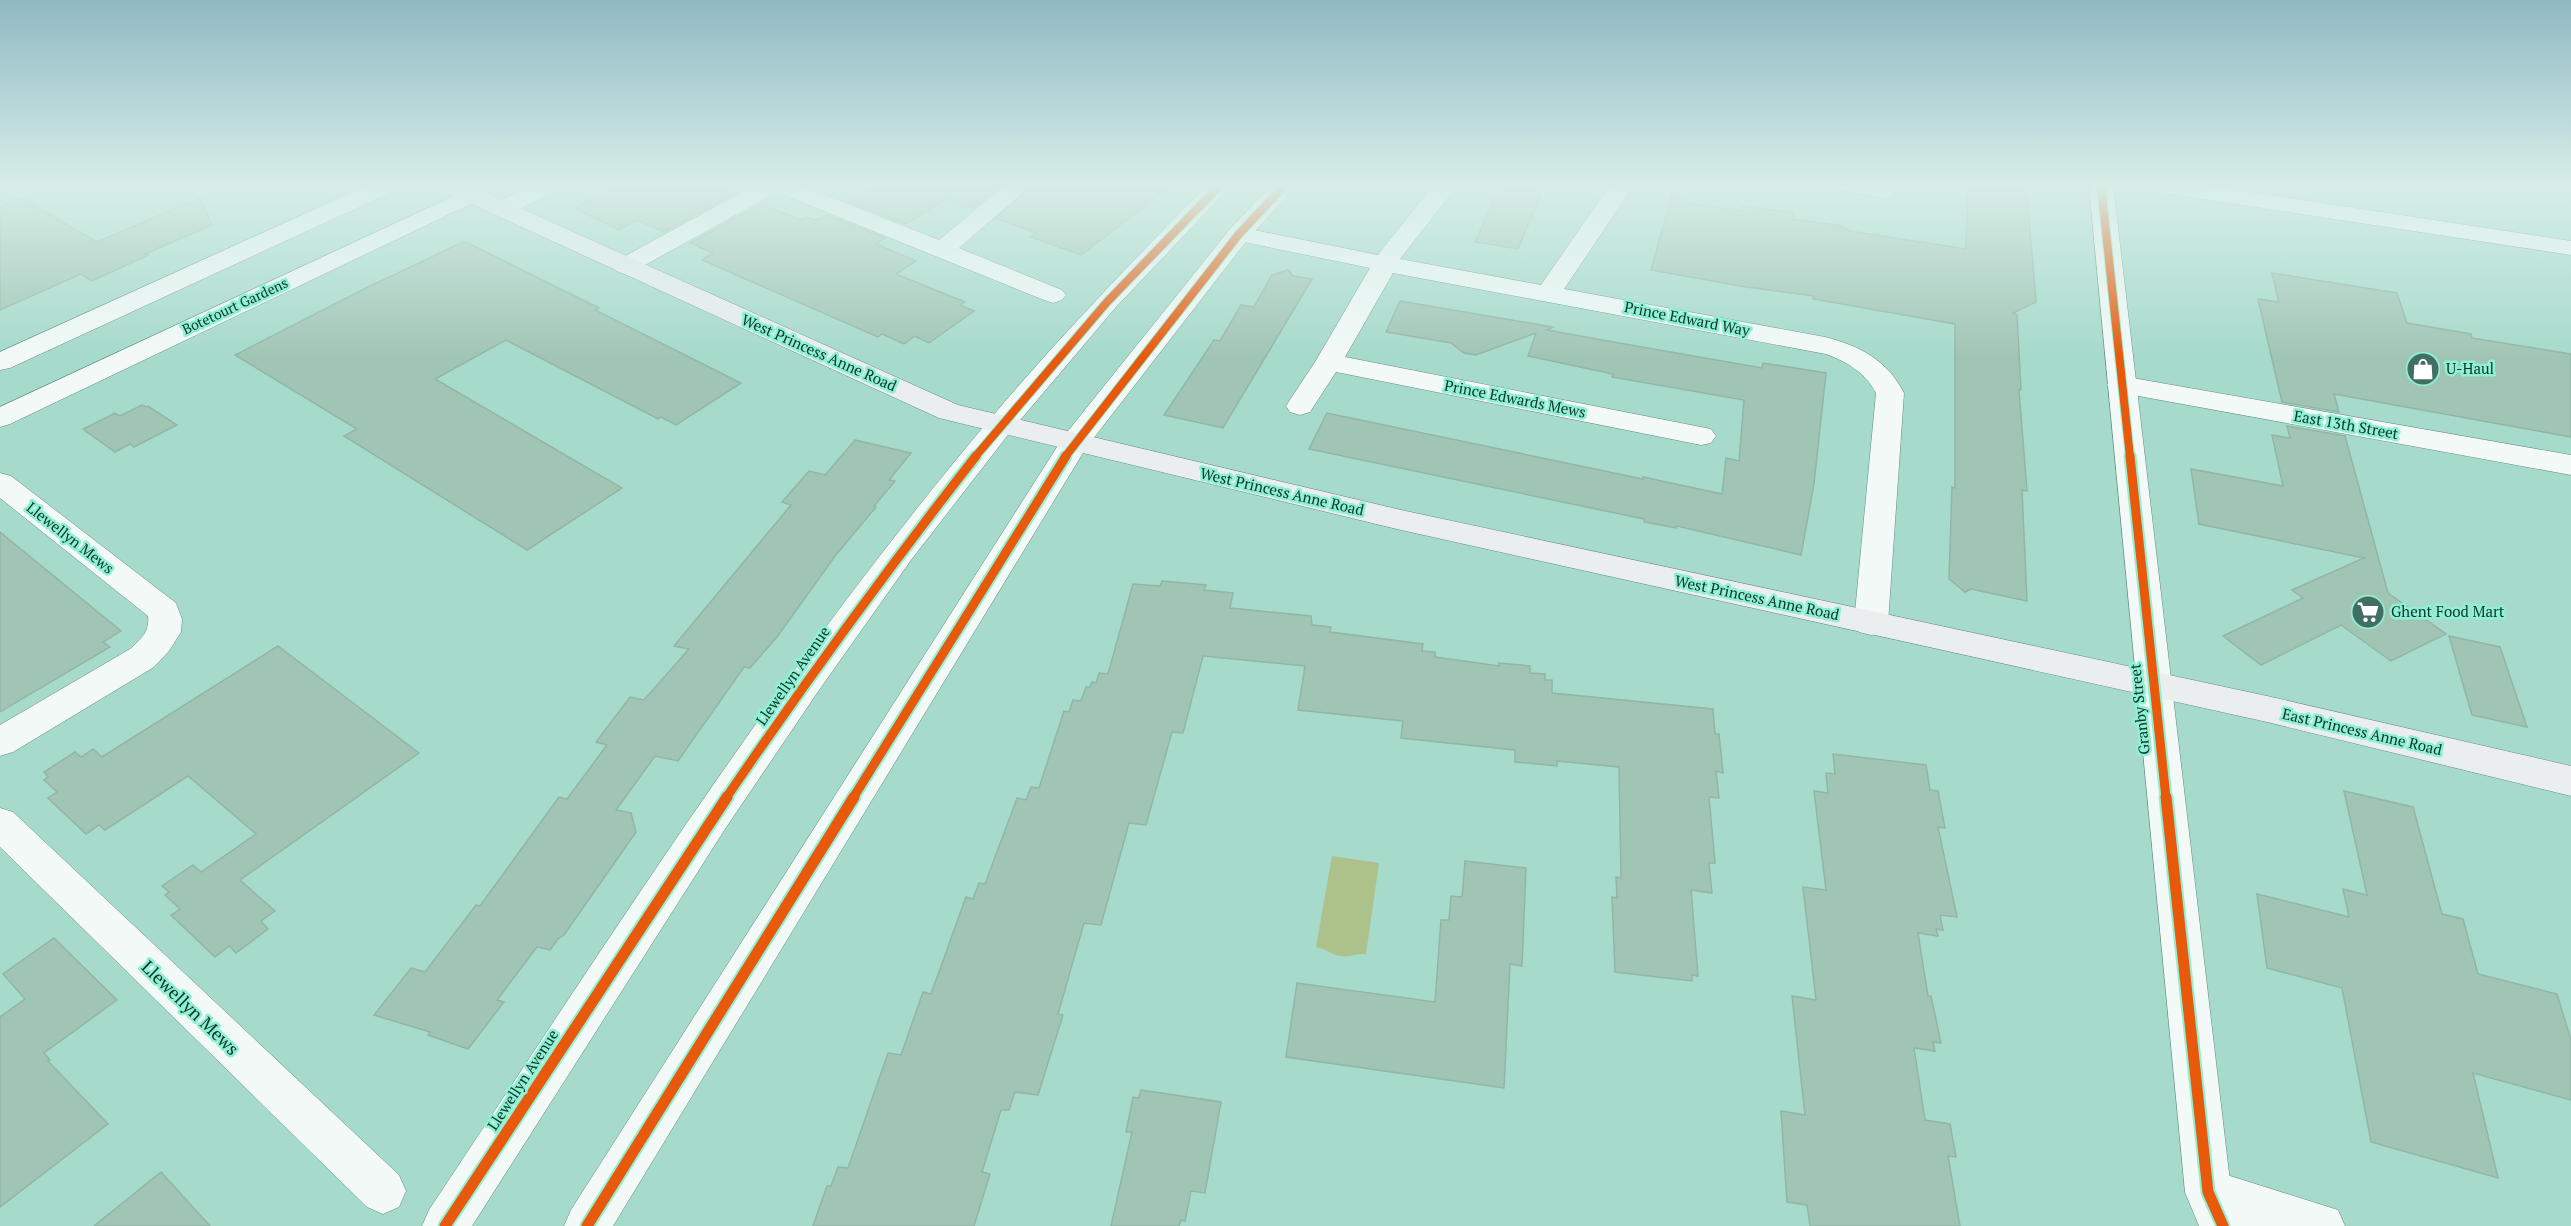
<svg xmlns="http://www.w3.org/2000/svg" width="2571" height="1226" font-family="'PT Serif',serif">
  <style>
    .water { fill: #adc18b }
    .building { fill: #a1c5b5; stroke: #91b6a6; stroke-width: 1.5 }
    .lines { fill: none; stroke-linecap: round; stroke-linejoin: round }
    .minor-casing { stroke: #658b81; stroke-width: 1 }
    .tertiary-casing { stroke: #658b81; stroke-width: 1 }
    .secondary-casing { stroke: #658b81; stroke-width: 1 }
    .minor { fill: #f2f9f7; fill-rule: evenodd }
    .tertiary { fill: #f2f9f7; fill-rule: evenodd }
    .secondary { fill: #ebeeee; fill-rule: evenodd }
    .cycleway-far2-casing { stroke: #90f0d3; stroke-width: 10 }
    .cycleway-far1-casing { stroke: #90f0d3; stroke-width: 13 }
    .cycleway-casing { stroke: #90f0d3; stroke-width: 15 }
    .cycleway-far2 { stroke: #e8590c; stroke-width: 8 }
    .cycleway-far1 { stroke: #e8590c; stroke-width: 9 }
    .cycleway { stroke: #e8590c; stroke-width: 11 }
    .labels { text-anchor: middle; stroke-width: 5; stroke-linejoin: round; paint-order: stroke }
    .far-street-label { font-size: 14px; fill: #0b362b; stroke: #90f0d3 }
    .street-label { font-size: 15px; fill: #0b362b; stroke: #90f0d3 }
    .poi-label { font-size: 15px; fill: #0b362b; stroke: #90f0d3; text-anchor: start }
    .near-street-label { font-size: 18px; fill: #0b362b; stroke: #90f0d3 }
  </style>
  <rect width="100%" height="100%" fill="#a6dacb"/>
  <!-- water -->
  <path class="water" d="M 1332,856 L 1379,863 L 1366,954 C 1357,953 1350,958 1341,956 C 1332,955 1326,949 1316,947 Z"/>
  <!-- building -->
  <g class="building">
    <polygon points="619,185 715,185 735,193 664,232 637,220 619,230 574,208"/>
    <polygon points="880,185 1001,185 973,209 946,199 906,224 849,202"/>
    <polygon points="1033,185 1172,185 1081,255 1031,237 1036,233 996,218"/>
    <polygon points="1968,185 1988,185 2022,190 2022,193 2027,194 2036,302 2013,313 2017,315 2021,390 2019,390 2027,491 2022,490 2027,601 1971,589 1965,592 1949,579 1952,487 1955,488 1955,324 1813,299 1814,296 1746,287 1651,270 1673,191 1689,203 1741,211 1742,206 1794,213 1793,219 1843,226 1850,231 1966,249"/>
    <polygon points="1505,187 1542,192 1518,249 1475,242 1497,194 1502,195"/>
    <polygon points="21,198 97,242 200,198 212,225 145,254 148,255 92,281 81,274 0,310 0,207"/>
    <polygon points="761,204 801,220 807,217 816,220 827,215 885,238 876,244 916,261 896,274 965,302 960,305 974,311 929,343 915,336 904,344 882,334 878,337 702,260 713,253 690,243"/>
    <polygon points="461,243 468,243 599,308 595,310 741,383 676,425 661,417 658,419 506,340 435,379 622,488 527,550 344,436 357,429 235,355 366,288"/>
    <polygon points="1288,270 1293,276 1312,279 1223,428 1164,415 1214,340 1220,341 1241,305 1254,307 1272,275"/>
    <polygon points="2272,273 2397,293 2407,323 2471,334 2472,338 2571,354 2571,437 2334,394 2339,412 2282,402 2258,299 2279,302"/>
    <polygon points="1400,301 1553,327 1547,330 1619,343 1762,368 1763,363 1826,373 1814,484 1801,555 1677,526 1676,528 1644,522 1644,519 1309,449 1327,413 1643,479 1643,477 1722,494 1726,458 1739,461 1744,400 1612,377 1613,374 1528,356 1536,333 1476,355 1464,353 1451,343 1386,332"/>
    <polygon points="142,405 146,407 148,406 177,425 134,447 130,444 115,452 83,429 115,413 120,416"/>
    <polygon points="2287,426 2345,436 2388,593 2446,634 2391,661 2341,625 2261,665 2223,636 2303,598 2292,590 2364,558 2199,524 2191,469 2283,486 2272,435 2290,438"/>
    <polygon points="855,440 911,453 889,480 895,481 874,506 876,507 835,556 777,637 750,668 744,667 678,761 655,756 616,810 631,813 636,832 564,935 558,939 550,950 537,947 497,1000 504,1002 468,1049 428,1035 430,1032 374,1015 411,968 425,972 476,905 480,906 559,797 567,799 607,745 596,742 630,697 644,700 689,649 674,646 791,505 782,502 809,471 825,475"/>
    <polygon points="0,532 121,631 103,642 110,647 0,712"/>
    <polygon points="1162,581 1206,585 1204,590 1233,593 1230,608 1311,616 1312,625 1331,627 1330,632 1423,644 1422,651 1435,652 1435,657 1499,666 1499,663 1530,666 1530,673 1545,674 1545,680 1552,680 1552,693 1713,709 1715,734 1719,734 1723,773 1716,771 1719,798 1709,797 1715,863 1709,863 1712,893 1691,890 1698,976 1692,975 1692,981 1615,972 1612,897 1617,898 1616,877 1621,878 1619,767 1557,761 1557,766 1515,762 1515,750 1401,738 1403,721 1298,710 1305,666 1203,656 1183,733 1172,732 1146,825 1129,823 1101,925 1084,923 1058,1014 1063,1015 1038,1095 1015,1092 1009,1110 1001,1110 982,1172 990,1174 974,1226 813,1226 827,1186 831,1186 838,1167 848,1168 888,1053 901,1055 923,992 931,994 966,897 973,899 979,883 985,884 1017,798 1026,800 1031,787 1039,788 1064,711 1069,712 1073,700 1081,701 1086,687 1090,687 1092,682 1096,683 1099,673 1108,674 1133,584 1160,586"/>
    <polygon points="2449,636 2500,647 2527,727 2472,715"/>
    <polygon points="278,646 419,753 240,880 275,911 261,921 268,929 236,953 229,946 215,957 171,915 180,909 165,895 169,892 162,886 193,865 201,872 256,834 188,776 105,830 99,825 86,834 48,798 57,792 44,780 48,777 44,772 75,752 81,757 93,749 102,757"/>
    <polygon points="1833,754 1926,765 1930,790 1938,791 1945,828 1938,827 1957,917 1940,915 1943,930 1936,929 1938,936 1918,933 1928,996 1931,996 1941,1043 1933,1042 1935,1051 1914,1048 1925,1120 1950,1124 1956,1157 1948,1156 1960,1226 1810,1226 1807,1205 1787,1202 1781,1111 1805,1115 1792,996 1816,1000 1803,887 1826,890 1814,791 1828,793 1826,773 1835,774"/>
    <polygon points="2344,791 2413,807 2442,914 2463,919 2478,974 2557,994 2571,1040 2571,1100 2473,1073 2498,1178 2371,1142 2342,988 2267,968 2257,894 2349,917 2343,889 2367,895"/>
    <polygon points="1465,861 1526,868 1522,966 1510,964 1504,1088 1286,1057 1297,983 1435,1002 1441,920 1449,920 1451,896 1462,897"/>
    <polygon points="54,938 117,1000 44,1053 50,1060 48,1061 108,1124 0,1207 0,1017 25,999 3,974"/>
    <polygon points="1141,1090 1221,1102 1205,1193 1191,1191 1185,1221 1181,1220 1179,1226 1111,1226 1132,1132 1126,1132 1133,1097 1139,1098"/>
    <polygon points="161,1172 210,1226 94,1226"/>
  </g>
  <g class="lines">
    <!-- minor casing -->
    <g class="minor-casing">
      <g id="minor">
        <polygon points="368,185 400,185 396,190 10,368 0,370 0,352"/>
        <polygon points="531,185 562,185 558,190 509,214 501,216 493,214 489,209 493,204"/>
        <polygon points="755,185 800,185 939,240 1005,185 1031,185 959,248 1062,290 1066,295 1062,300 1053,303 1044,300 777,192 634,271 625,274 616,271 612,266 616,261"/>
        <path d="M 1433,185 L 1458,185 L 1400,259 L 1541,285 L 1610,185 L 1634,185 L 1564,289 L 1825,337 C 1860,346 1887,360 1904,393 L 1888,623 L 1883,632 L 1871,635 L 1859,632 L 1854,623 L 1876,393 C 1865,372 1847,362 1826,354 L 1393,273 L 1345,357 L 1701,427 L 1711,429 L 1716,436 L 1711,443 L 1701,445 L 1336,372 L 1310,412 L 1300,415 L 1290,412 L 1286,406 L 1315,362 L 1370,268 L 1239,241 L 1230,239 L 1227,234 L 1230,229 L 1239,227 L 1378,255 Z"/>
        <polygon points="1833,185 1889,185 1896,191 1892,196 1884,198 1837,190"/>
        <polygon points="2145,185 2204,185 2571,241 2571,255 2157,192 2149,190"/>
        <polygon points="471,188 479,190 483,195 479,200 10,424 0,427 0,407"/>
        <polygon points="2121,376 2571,455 2571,475 2111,391 2107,385 2111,379"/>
        <path d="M 0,473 L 11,476 L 176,603 L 182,619 L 181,632 L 169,651 L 154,667 L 13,752 L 0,756 L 0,725 L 130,649 C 141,639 150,632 148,616 L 0,498 Z"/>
        <polygon points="0,808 13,812 399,1175 406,1191 399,1207 383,1214 367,1207 0,847"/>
        <polygon points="2208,1169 2338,1210 2345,1226 2245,1226 2192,1208 2185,1192 2192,1176"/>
      </g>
    </g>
    <!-- tertiary casing -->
    <g class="tertiary-casing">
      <g id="tertiary">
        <path d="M 1207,185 L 1232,185 L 1116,307 L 1011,431 L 911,560 L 817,693 L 725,829 L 472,1226 L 422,1226 L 429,1210 C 608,941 782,665 991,418 C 1059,337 1133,261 1207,185 Z"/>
        <polygon points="1272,185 1297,185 1248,239 1086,448 613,1226 564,1226 571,1210 1064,436 1230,229"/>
        <polygon points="2089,185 2113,185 2231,1190 2246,1226 2199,1226 2185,1192"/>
      </g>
    </g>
    <!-- secondary casing -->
    <g class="secondary-casing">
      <polygon id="secondary" points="437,185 469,185 958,405 1401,510 2267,696 2571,766 2571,796 2267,722 1401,530 939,418 441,190"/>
    </g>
    <!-- minor -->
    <use href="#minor" class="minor"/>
    <!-- tertiary -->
    <use href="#tertiary" class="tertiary"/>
    <!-- secondary -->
    <use href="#secondary" class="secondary"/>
    <!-- cycleway-far2 casing -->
    <g class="cycleway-far2-casing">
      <g id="cycleway-far2">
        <polyline points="2101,185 2130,457"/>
        <polyline points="975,457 1107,302 1220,185"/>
        <polyline points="1065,457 1239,234 1285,185"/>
      </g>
    </g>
    <!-- cycleway-far1 casing -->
    <g class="cycleway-far1-casing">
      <g id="cycleway-far1">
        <polyline points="2130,456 2166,798"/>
        <path d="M 726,798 C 806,681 889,567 976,456"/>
        <polyline points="853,798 1066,456"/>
      </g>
    </g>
    <!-- cycleway casing -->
    <g class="cycleway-casing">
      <g id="cycleway">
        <polyline points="2166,797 2208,1192 2223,1226"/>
        <polyline points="445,1226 727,797"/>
        <polyline points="587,1226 854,797"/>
      </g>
    </g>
    <!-- cycleway-far2 -->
    <use href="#cycleway-far2" class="cycleway-far2"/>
    <!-- cycleway-far1 -->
    <use href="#cycleway-far1" class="cycleway-far1"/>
    <!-- cycleway -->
    <use href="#cycleway" class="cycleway"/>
  </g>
  <!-- sky -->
  <linearGradient id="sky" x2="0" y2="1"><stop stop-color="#90b9c3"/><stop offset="0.52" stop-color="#d7eee8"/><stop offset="1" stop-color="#d7eee8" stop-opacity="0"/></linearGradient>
  <rect width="2571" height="357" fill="url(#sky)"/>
  <!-- icons -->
  <defs>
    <g id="shop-disc" transform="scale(1.725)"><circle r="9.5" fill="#416f63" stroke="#90f0d3"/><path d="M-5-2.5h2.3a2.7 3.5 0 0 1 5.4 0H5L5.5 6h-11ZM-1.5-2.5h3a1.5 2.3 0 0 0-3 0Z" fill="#fff"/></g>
    <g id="supermarket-disc" transform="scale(1.725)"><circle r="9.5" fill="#416f63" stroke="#90f0d3"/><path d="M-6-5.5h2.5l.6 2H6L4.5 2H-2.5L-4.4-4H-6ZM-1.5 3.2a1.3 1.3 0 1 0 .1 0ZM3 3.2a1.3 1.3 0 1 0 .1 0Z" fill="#fff"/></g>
  </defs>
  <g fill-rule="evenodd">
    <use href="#shop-disc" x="2423" y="369"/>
    <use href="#supermarket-disc" x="2368" y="612"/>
  </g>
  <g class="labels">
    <!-- far-street labels -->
    <g class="far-street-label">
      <text transform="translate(235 306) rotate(-25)" y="5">Botetourt Gardens</text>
    </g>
    <!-- street labels -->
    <g class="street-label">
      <text transform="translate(1687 319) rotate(11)" y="5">Prince Edward Way</text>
      <text transform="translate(819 353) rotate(24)" y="5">West Princess Anne Road</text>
      <text transform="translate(1515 399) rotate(11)" y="5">Prince Edwards Mews</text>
      <text transform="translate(2346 425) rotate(10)" y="5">East 13th Street</text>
      <text transform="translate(1282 492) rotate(13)" y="5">West Princess Anne Road</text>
      <text transform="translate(70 538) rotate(38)" y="5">Llewellyn Mews</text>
      <text transform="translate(1757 598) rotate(12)" y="5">West Princess Anne Road</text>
      <text transform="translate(793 676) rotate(-55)" y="5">Llewellyn Avenue</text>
      <text transform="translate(2140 709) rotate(-96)" y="5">Granby Street</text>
      <text transform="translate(2362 732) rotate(13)" y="5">East Princess Anne Road</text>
      <text transform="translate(523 1080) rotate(-57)" y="5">Llewellyn Avenue</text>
    </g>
    <!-- poi labels -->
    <g class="poi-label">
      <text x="2446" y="374">U-Haul</text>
      <text x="2391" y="617">Ghent Food Mart</text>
    </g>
    <!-- near-street labels -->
    <g class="near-street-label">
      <text transform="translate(190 1008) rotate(44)" y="6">Llewellyn Mews</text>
    </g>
  </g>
</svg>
